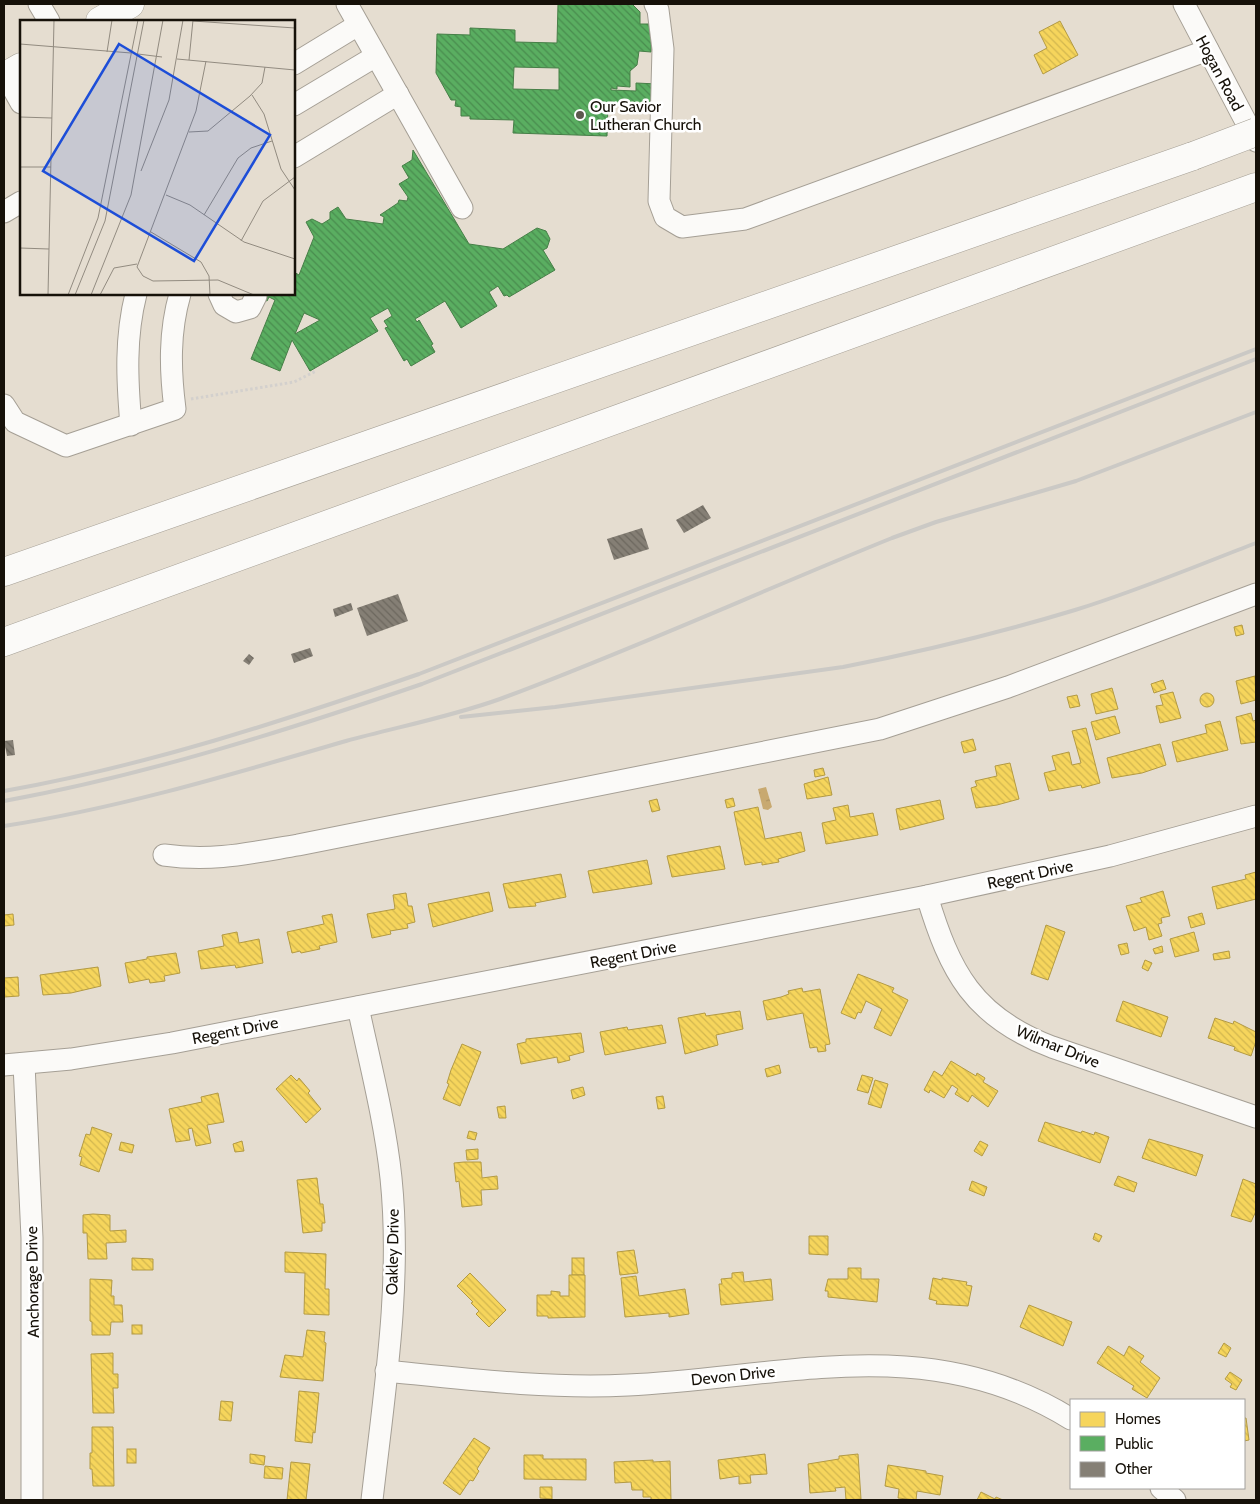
<svg xmlns="http://www.w3.org/2000/svg" width="1260" height="1504" font-family="Cabin,sans-serif">
  <style>
    .water { fill: url(#water-ripples) }
    .homes { fill: url(#homes-back-hatch); stroke: #b39a43 }
    .public { fill: url(#public-back-hatch); stroke: #467f47; fill-rule: evenodd }
    .building { fill: url(#building-back-hatch) }
    .lines { fill: none; stroke-linecap: round; stroke-linejoin: round }
    .minor-casing { stroke: #a59f95; stroke-width: 23 }
    .major-casing { stroke: #a59f95; stroke-width: 29 }
    .highway-casing { stroke: #a59f95; stroke-width: 29 }
    .path { stroke: #d3d0cd; stroke-width: 3; stroke-dasharray: 2.5 2.5; stroke-linecap: butt }
    .minor { stroke: #fbfaf8; stroke-width: 21 }
    .major { stroke: #fbfaf8; stroke-width: 28 }
    .highway { stroke: #fbfaf8; stroke-width: 28 }
    .rail { stroke: #cbc9c5; stroke-width: 4 }
    .highway-bridge-casing { stroke: #a59f95; stroke-width: 29; stroke-linecap: butt }
    .highway-bridge { stroke: #fbfaf8; stroke-width: 28 }
    .poi-dot { fill: #5e584f; stroke: #fff; stroke-width: 2 }
    .labels { text-anchor: middle; stroke-width: 5; stroke-linejoin: round; paint-order: stroke }
    .street-label { font-size: 16px; fill: #161109; stroke: #fff }
    .poi-label { font-size: 16px; fill: #161109; stroke: #fff; text-anchor: start }
    .inset-road { fill: none; stroke: #928b80; stroke-width: 1 }
    .view { fill: #1d4ed8; fill-opacity: 0.15; stroke: #1d4ed8; stroke-width: 2.5 }
    .inset-edge { fill: none; stroke: #161109; stroke-width: 2.5 }
  </style>
  <defs>
    <pattern id="water-ripples" width="26" height="14" patternUnits="userSpaceOnUse" patternTransform="scale(1.25)"><rect width="26" height="14" fill="#c8a970"/><path d="M2 4q2-2 4 0t4 0M15 11q2-2 4 0t4 0" fill="none" stroke="#ab9060"/></pattern>
    <pattern id="homes-back-hatch" width="6" height="6" patternUnits="userSpaceOnUse" patternTransform="scale(1.25)"><rect width="6" height="6" fill="#f6d55c"/><path d="M-1 5l2 2M0 0l6 6M5-1l2 2" fill="none" stroke="#d2b64f"/></pattern>
    <pattern id="public-back-hatch" width="6" height="6" patternUnits="userSpaceOnUse" patternTransform="scale(1.25)"><rect width="6" height="6" fill="#5aae61"/><path d="M-1 5l2 2M0 0l6 6M5-1l2 2" fill="none" stroke="#498c4e"/></pattern>
    <pattern id="building-back-hatch" width="6" height="6" patternUnits="userSpaceOnUse" patternTransform="scale(1.25)"><rect width="6" height="6" fill="#857f75"/><path d="M-1 5l2 2M0 0l6 6M5-1l2 2" fill="none" stroke="#6c675e"/></pattern>
  </defs>
  <rect width="100%" height="100%" fill="#e5ddd0"/>
  <!-- water -->
  <polygon class="water" points="766,787 772,807 768,810 763,809 758,789"/>
  <!-- homes -->
  <g class="homes">
    <polygon points="1060,21 1078,55 1043,74 1034,55 1047,48 1039,32"/>
    <polygon points="1242,625 1244,634 1236,636 1234,627"/>
    <polygon points="1255,676 1256,700 1241,704 1236,681"/>
    <polygon points="1163,680 1166,689 1154,693 1151,684"/>
    <polygon points="1112,688 1118,709 1096,714 1091,694"/>
    <polygon points="1173,692 1181,718 1160,723 1156,706 1163,705 1160,695"/>
    <circle cx="1207" cy="700" r="7"/>
    <polygon points="1077,695 1080,706 1070,708 1067,697"/>
    <polygon points="1251,713 1253,721 1256,720 1256,742 1241,744 1236,717"/>
    <polygon points="1115,716 1120,733 1096,740 1091,722"/>
    <polygon points="1220,721 1228,750 1177,762 1172,742 1207,733 1205,725"/>
    <polygon points="1086,728 1100,783 1082,788 1081,785 1049,791 1044,773 1056,770 1052,756 1069,752 1072,765 1081,763 1072,731"/>
    <polygon points="973,739 976,750 964,753 961,742"/>
    <polygon points="1160,744 1166,765 1142,773 1112,778 1107,758"/>
    <polygon points="1010,763 1019,799 997,805 976,808 971,788 977,786 975,781 997,776 995,766"/>
    <polygon points="823,768 825,775 815,777 814,770"/>
    <polygon points="828,777 832,795 807,799 804,784"/>
    <polygon points="733,798 735,806 727,808 725,800"/>
    <polygon points="657,799 660,810 652,812 649,801"/>
    <polygon points="940,800 944,819 900,830 896,809"/>
    <polygon points="848,805 850,817 873,813 878,835 826,844 822,823 836,820 833,808"/>
    <polygon points="758,807 765,839 801,832 805,851 778,859 779,862 762,865 762,862 745,865 734,812"/>
    <polygon points="720,846 725,869 672,877 667,856"/>
    <polygon points="647,860 652,884 593,893 588,871"/>
    <polygon points="1256,872 1256,899 1217,909 1212,887 1246,879 1245,875"/>
    <polygon points="561,874 566,897 535,903 536,906 509,908 503,884"/>
    <polygon points="1163,891 1170,916 1161,918 1162,923 1158,924 1162,936 1149,940 1146,927 1134,931 1126,906 1142,902 1140,898"/>
    <polygon points="489,892 493,911 433,927 428,904"/>
    <polygon points="406,893 408,906 412,906 415,922 407,924 408,928 390,931 391,934 372,938 367,914 395,909 393,895"/>
    <polygon points="1202,913 1205,924 1191,928 1188,917"/>
    <polygon points="13,914 14,925 4,926 4,915"/>
    <polygon points="332,914 337,942 319,946 320,949 301,953 300,951 292,953 287,932 324,924 322,916"/>
    <polygon points="1046,925 1065,932 1048,980 1031,974"/>
    <polygon points="237,932 239,943 259,939 263,963 236,968 235,965 201,969 198,951 224,946 222,935"/>
    <polygon points="1194,932 1199,951 1175,957 1170,939"/>
    <polygon points="1127,943 1129,953 1121,955 1118,945"/>
    <polygon points="1162,946 1163,952 1155,954 1153,949"/>
    <polygon points="1229,951 1230,958 1214,960 1213,954"/>
    <polygon points="176,953 180,973 164,976 165,981 150,983 149,979 129,983 125,963 147,959 147,957"/>
    <polygon points="1145,960 1152,963 1148,971 1142,968"/>
    <polygon points="98,967 101,986 71,993 43,995 40,975"/>
    <polygon points="858,974 894,988 892,992 908,1000 891,1036 874,1028 882,1009 866,1001 861,1013 858,1012 855,1019 841,1013"/>
    <polygon points="18,977 19,996 4,997 4,978"/>
    <polygon points="802,988 803,992 820,989 830,1044 825,1045 826,1051 818,1052 817,1047 810,1048 803,1013 767,1020 763,1001 781,997 789,994 788,991"/>
    <polygon points="1123,1001 1168,1017 1161,1037 1116,1021"/>
    <polygon points="740,1011 743,1029 716,1035 718,1045 685,1054 678,1018 705,1013 706,1016"/>
    <polygon points="1215,1018 1233,1024 1234,1021 1256,1032 1256,1041 1251,1056 1234,1050 1235,1047 1208,1038"/>
    <polygon points="662,1025 666,1043 605,1055 600,1032 627,1027 628,1030"/>
    <polygon points="581,1033 584,1052 569,1056 570,1060 558,1063 557,1057 521,1064 517,1044 526,1042 526,1039"/>
    <polygon points="462,1044 481,1052 460,1106 443,1099 449,1084 447,1083 451,1070"/>
    <polygon points="951,1061 976,1076 977,1073 985,1078 983,1082 998,1091 988,1107 972,1095 968,1102 955,1094 958,1089 952,1085 944,1098 930,1090 929,1093 924,1090 934,1071 942,1076"/>
    <polygon points="779,1065 781,1073 767,1077 765,1069"/>
    <polygon points="291,1075 297,1081 299,1078 310,1091 308,1093 321,1109 306,1123 276,1089"/>
    <polygon points="862,1075 873,1078 868,1093 857,1090"/>
    <polygon points="875,1080 888,1084 881,1108 868,1104"/>
    <polygon points="583,1087 585,1095 573,1099 571,1090"/>
    <polygon points="218,1093 224,1122 207,1125 211,1143 196,1146 192,1128 188,1129 190,1140 176,1142 169,1109 202,1102 201,1097"/>
    <polygon points="663,1096 665,1108 658,1109 656,1097"/>
    <polygon points="505,1106 506,1118 499,1118 497,1107"/>
    <polygon points="1045,1122 1081,1133 1082,1131 1094,1135 1095,1132 1109,1137 1100,1163 1038,1141"/>
    <polygon points="92,1127 112,1134 99,1172 80,1165 82,1157 79,1156 86,1134 90,1135"/>
    <polygon points="469,1131 477,1133 475,1140 467,1138"/>
    <polygon points="1149,1139 1203,1155 1196,1176 1142,1158"/>
    <polygon points="242,1141 244,1151 235,1152 233,1144"/>
    <polygon points="980,1141 988,1145 982,1156 974,1151"/>
    <polygon points="121,1142 134,1145 132,1153 119,1150"/>
    <polygon points="478,1149 478,1159 467,1160 466,1150"/>
    <polygon points="464,1162 481,1162 482,1178 497,1176 498,1189 481,1190 482,1205 462,1207 459,1181 456,1182 454,1163"/>
    <polygon points="1118,1176 1137,1183 1134,1192 1114,1185"/>
    <polygon points="317,1178 320,1204 323,1204 325,1223 322,1223 322,1231 303,1233 297,1180"/>
    <polygon points="1243,1179 1256,1184 1256,1211 1251,1222 1231,1216"/>
    <polygon points="972,1181 987,1187 984,1196 969,1190"/>
    <polygon points="93,1214 110,1215 110,1231 126,1230 126,1242 106,1243 107,1259 88,1259 87,1233 83,1233 83,1215"/>
    <polygon points="1095,1233 1102,1236 1099,1242 1093,1239"/>
    <polygon points="809,1236 828,1236 828,1255 809,1254"/>
    <polygon points="634,1250 638,1273 620,1275 617,1252"/>
    <polygon points="285,1252 326,1254 325,1289 329,1289 329,1315 304,1314 305,1273 285,1272"/>
    <polygon points="132,1258 153,1259 153,1270 132,1270"/>
    <rect x="572" y="1258" width="12" height="17"/>
    <polygon points="848,1268 861,1268 861,1279 879,1279 877,1302 828,1297 828,1291 825,1291 828,1279 848,1279"/>
    <polygon points="743,1272 744,1282 771,1279 773,1300 721,1305 719,1284 722,1284 721,1279 732,1278 732,1273"/>
    <polygon points="470,1273 506,1310 489,1327 476,1314 479,1311 471,1303 473,1302 457,1286"/>
    <polygon points="569,1275 585,1275 585,1317 548,1318 548,1316 537,1316 537,1295 551,1295 551,1291 560,1292 560,1296 569,1296"/>
    <polygon points="636,1276 639,1296 685,1289 689,1314 669,1317 669,1313 625,1317 621,1278"/>
    <polygon points="933,1278 942,1280 942,1278 967,1282 966,1285 972,1286 968,1306 936,1304 937,1301 929,1299"/>
    <polygon points="90,1279 112,1280 111,1296 114,1296 114,1305 122,1305 123,1322 111,1322 110,1335 92,1335 92,1322 90,1321"/>
    <polygon points="1029,1305 1072,1322 1063,1346 1020,1327"/>
    <rect x="132" y="1325" width="10" height="9"/>
    <polygon points="307,1330 325,1332 324,1342 326,1343 323,1381 280,1377 285,1355 303,1357"/>
    <polygon points="1224,1343 1231,1348 1226,1357 1218,1353"/>
    <polygon points="1108,1346 1124,1356 1129,1346 1144,1356 1140,1362 1160,1378 1147,1398 1132,1389 1134,1386 1097,1363"/>
    <polygon points="113,1353 113,1374 118,1374 118,1388 113,1388 114,1413 93,1413 91,1354"/>
    <polygon points="1230,1372 1242,1380 1236,1390 1230,1387 1232,1384 1225,1379"/>
    <polygon points="299,1391 319,1393 315,1433 313,1432 312,1443 295,1441"/>
    <polygon points="221,1401 233,1402 231,1421 219,1420"/>
    <polygon points="1244,1418 1246,1418 1249,1440 1244,1441"/>
    <polygon points="92,1427 113,1427 114,1486 93,1486 92,1469 90,1469 90,1453 92,1453"/>
    <polygon points="474,1438 490,1448 477,1469 479,1471 473,1481 470,1480 460,1495 443,1483"/>
    <rect x="127" y="1449" width="9" height="14"/>
    <polygon points="250,1454 265,1456 264,1465 250,1463"/>
    <polygon points="765,1454 767,1474 750,1475 751,1483 739,1484 739,1476 720,1479 718,1460"/>
    <polygon points="858,1454 861,1499 846,1500 845,1487 835,1488 836,1491 810,1493 808,1464 839,1459 839,1456"/>
    <polygon points="524,1455 543,1455 543,1459 586,1459 586,1480 524,1479"/>
    <polygon points="653,1460 653,1462 670,1461 671,1500 651,1500 651,1497 643,1497 643,1490 632,1490 631,1482 615,1483 614,1462"/>
    <polygon points="291,1462 310,1464 306,1500 287,1500"/>
    <polygon points="888,1465 926,1471 926,1473 943,1476 940,1495 917,1491 916,1500 898,1498 899,1489 885,1486"/>
    <polygon points="265,1466 283,1468 282,1479 264,1478"/>
    <polygon points="540,1487 552,1487 552,1499 540,1498"/>
    <polygon points="981,1492 995,1499 996,1497 1003,1500 977,1500"/>
  </g>
  <!-- public -->
  <g class="public">
    <path d="M 558,4 L 632,4 L 640,12 L 640,24 L 652,24 L 651,52 L 639,51 L 637,65 L 630,71 L 630,87 L 617,86 L 617,89 L 611,88 L 611,90 L 636,91 L 636,83 L 657,84 L 656,113 L 635,112 L 636,105 L 608,104 L 607,136 L 513,133 L 514,120 L 470,119 L 470,116 L 461,116 L 461,107 L 455,106 L 456,100 L 451,100 L 436,73 L 437,34 L 470,35 L 470,28 L 515,30 L 515,42 L 557,43 ZM 514,67 L 559,68 L 559,90 L 513,89 Z"/>
    <path d="M 413,150 L 469,244 L 503,249 L 537,228 L 546,231 L 550,239 L 547,248 L 543,250 L 555,270 L 509,297 L 507,295 L 504,296 L 498,286 L 489,292 L 497,306 L 461,328 L 445,301 L 415,319 L 417,322 L 419,320 L 433,344 L 431,345 L 435,352 L 411,366 L 407,359 L 404,361 L 385,328 L 388,327 L 384,321 L 392,316 L 388,308 L 370,318 L 378,331 L 310,371 L 292,340 L 280,371 L 251,359 L 275,300 L 269,297 L 267,301 L 251,294 L 294,294 L 294,272 L 299,275 L 314,237 L 306,222 L 312,219 L 322,224 L 330,219 L 330,212 L 338,207 L 346,219 L 383,224 L 384,217 L 380,215 L 398,203 L 399,200 L 407,201 L 408,197 L 399,184 L 409,178 L 402,166 L 412,160 ZM 304,313 L 320,320 L 295,334 Z"/>
  </g>
  <!-- building -->
  <g class="building">
    <polygon points="703,505 711,518 684,533 676,520"/>
    <polygon points="642,528 649,549 614,560 607,539"/>
    <polygon points="398,594 408,621 367,636 357,608"/>
    <polygon points="351,603 353,610 335,617 333,609"/>
    <polygon points="310,648 313,656 294,663 291,654"/>
    <polygon points="249,654 254,658 249,665 243,661"/>
    <polygon points="13,740 15,755 7,756 4,741"/>
  </g>
  <g class="lines">
    <!-- minor casing -->
    <g class="minor-casing">
      <g id="minor">
        <polyline points="39,4 49,21"/>
        <polyline points="347,4 462,208"/>
        <polyline points="655,4 658,10 663,49 659,201 665,217 682,227 745,219 1208,50"/>
        <polyline points="1184,4 1256,141"/>
        <polyline points="294,64 358,25"/>
        <polyline points="6,76 21,103"/>
        <polyline points="294,105 376,56"/>
        <polyline points="294,157 398,94"/>
        <polyline points="4,212 21,202"/>
        <polyline points="219,294 224,305 236,312 250,308 256,296"/>
        <path d="M 4,405 L 15,422 L 66,446 L 175,409 C 170,370 169,332 180,294"/>
        <path d="M 131,425 C 127,380 125,337 136,294"/>
        <path d="M 164,855 C 213,862 250,853 298,845 L 880,729 L 1008,687 L 1256,594"/>
        <path d="M 927,896 C 950,972 973,1017 1052,1047 L 1256,1117"/>
        <path d="M 358,1007 C 370,1063 385,1121 391,1178 C 402,1285 384,1394 372,1500"/>
        <polyline points="24,1064 32,1238 32,1500"/>
        <polyline points="4,1065 71,1059 172,1043 927,896 1110,856 1256,816"/>
        <path d="M 386,1371 C 466,1379 547,1389 628,1385 C 782,1378 928,1330 1071,1419"/>
        <polyline points="1161,1488 1175,1500"/>
      </g>
    </g>
    <!-- major casing -->
    <g class="major-casing">
      <g id="major">
        <polyline points="100,21 130,4"/>
        <polyline points="4,77 21,67"/>
      </g>
    </g>
    <!-- highway casing -->
    <g class="highway-casing">
      <g id="highway">
        <polyline points="4,572 1193,156"/>
        <polyline points="4,642 1256,187"/>
      </g>
    </g>
    <!-- path -->
    <polyline class="path" points="191,399 294,382 316,371"/>
    <!-- minor -->
    <use href="#minor" class="minor"/>
    <!-- major -->
    <use href="#major" class="major"/>
    <!-- highway -->
    <use href="#highway" class="highway"/>
    <!-- rail -->
    <g class="rail">
      <path d="M 461,717 L 555,707 L 843,667 C 920,652 999,633 1075,610 C 1137,591 1196,566 1256,543"/>
      <path d="M 4,791 C 146,766 283,721 419,674 L 1256,349"/>
      <path d="M 4,801 C 146,775 285,731 422,684 L 1256,359"/>
      <path d="M 4,826 C 120,808 233,774 346,741 C 397,727 450,717 500,699 C 632,650 761,591 892,538 L 936,522 L 1076,481 L 1256,412"/>
    </g>
    <!-- highway-bridge casing -->
    <g class="highway-bridge-casing">
      <polyline id="highway-bridge" points="1193,156 1256,132"/>
    </g>
    <!-- highway-bridge -->
    <use href="#highway-bridge" class="highway-bridge"/>
  </g>
  <!-- markers -->
  <circle class="poi-dot" cx="580" cy="115" r="5"/>
  <g class="labels">
    <!-- street labels -->
    <g class="street-label">
      <text transform="translate(1220 73) rotate(62)" y="6">Hogan Road</text>
      <text transform="translate(1030 874) rotate(-12)" y="6">Regent Drive</text>
      <text transform="translate(633 954) rotate(-11)" y="6">Regent Drive</text>
      <text transform="translate(235 1030) rotate(-11)" y="6">Regent Drive</text>
      <text transform="translate(1058 1046) rotate(22)" y="6">Wilmar Drive</text>
      <text transform="translate(392 1252) rotate(-89)" y="6">Oakley Drive</text>
      <text transform="translate(32 1282) rotate(-91)" y="6">Anchorage Drive</text>
      <text transform="translate(733 1375) rotate(-6)" y="6">Devon Drive</text>
    </g>
    <!-- poi labels -->
    <g class="poi-label">
      <text x="590" y="112">Our Savior<tspan x="590" dy="18">Lutheran Church</tspan></text>
    </g>
  </g>
  <!-- overview -->
  <g transform="translate(20 20)">
    <rect width="275" height="275" fill="#e5ddd0"/>
    <path class="inset-road" d="M 173,1 L 275,8M 0,24 L 111,33M 87,32 L 92,0M 118,34 L 142,37M 157,39 L 275,50M 169,40 L 173,0M 186,41 L 176,91 L 117,247 L 123,256 L 133,261 L 198,260 L 234,275M 232,75 L 244,94 L 261,149 L 275,170M 0,97 L 32,98M 169,112 L 188,111 L 230,76 L 242,63 L 245,47M 0,147 L 31,147M 121,151 L 149,80 L 163,0M 146,175 L 170,185 L 224,222 L 275,239M 184,195 L 218,138 L 231,128 L 252,121M 131,212 L 181,242 L 189,256 L 190,275M 221,221 L 243,181 L 275,157M 0,228 L 29,229M 28,275 L 34,0M 48,275 L 78,198 L 118,0M 55,275 L 85,201 L 124,0M 71,275 L 111,175 L 143,0M 80,275 L 94,248 L 117,244"/>
    <path class="view" d="M 99,24 L 250,115 L 174,241 L 23,151 Z"/>
    <rect width="275" height="275" class="inset-edge"/>
  </g>
  <!-- border -->
  <rect width="1260" height="1504" fill="none" stroke="#161109" stroke-width="10"/>
  <!-- legend -->
  <rect x="1070" y="1399" width="175" height="90" fill="#ffffff" stroke="#a2a09d"/>
  <rect x="1080" y="1412" width="25" height="15" fill="#f6d55c" stroke="#a2a09d"/>
  <text x="1115" y="1424" font-size="15" fill="#161109">Homes</text>
  <rect x="1080" y="1436" width="25" height="15" fill="#5aae61" stroke="#a2a09d"/>
  <text x="1115" y="1449" font-size="15" fill="#161109">Public</text>
  <rect x="1080" y="1462" width="25" height="15" fill="#857f75" stroke="#a2a09d"/>
  <text x="1115" y="1474" font-size="15" fill="#161109">Other</text>
</svg>
